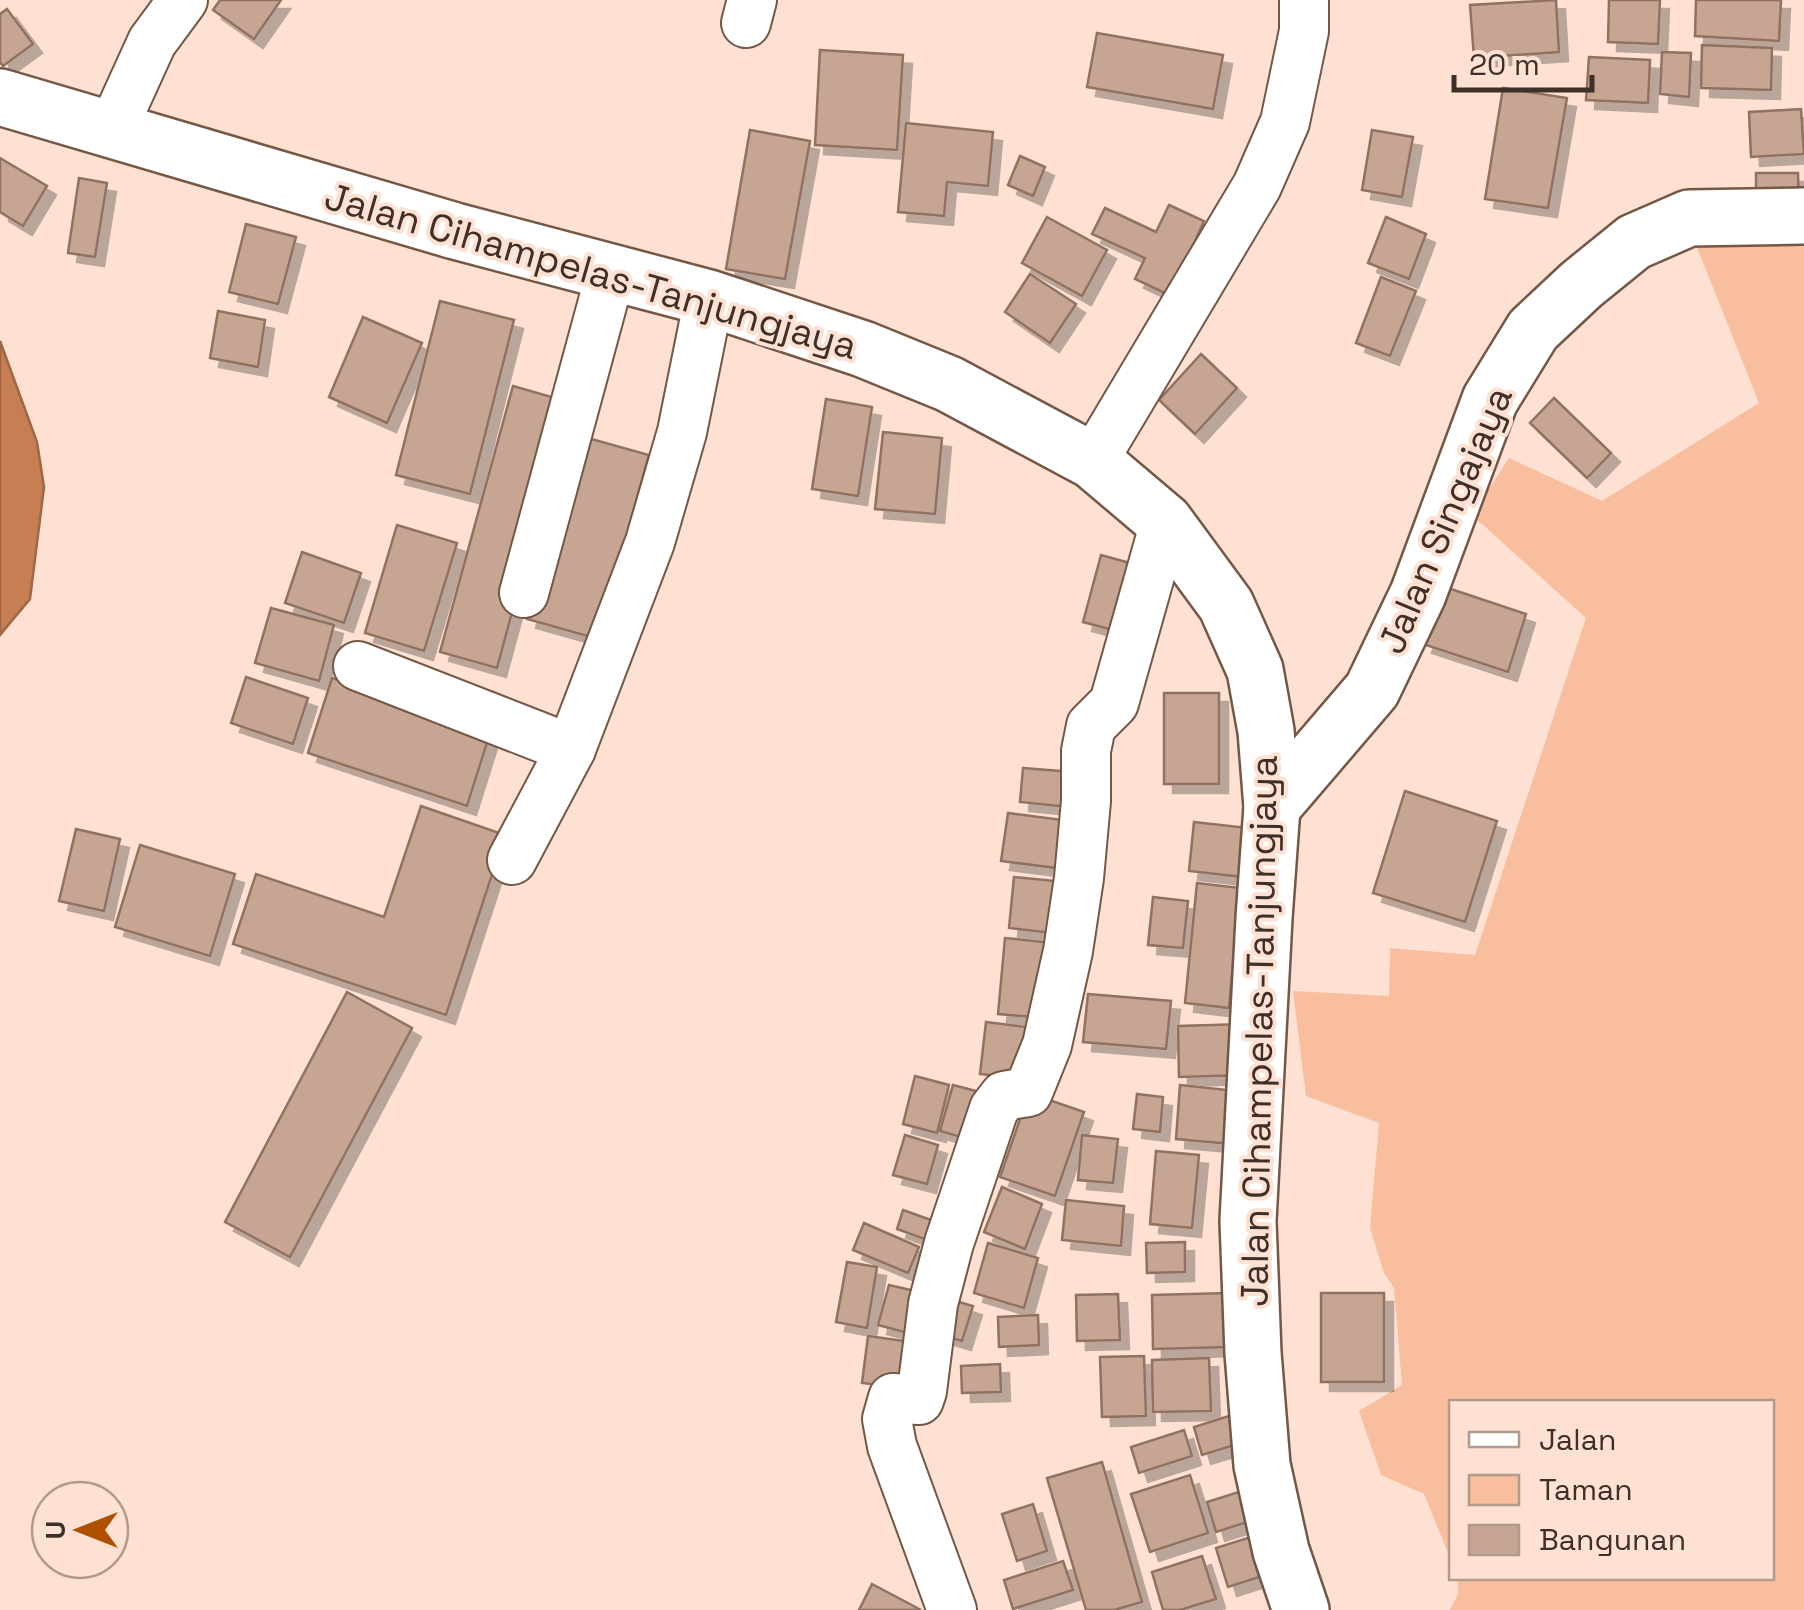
<svg xmlns="http://www.w3.org/2000/svg" width="1804" height="1610" font-family="'Space Grotesk',sans-serif">
  <style>
    .green { fill: #f9be9d }
    .water { fill: #c77e53; stroke: #9e6746; stroke-width: 2.5 }
    .building { fill: #c7a593; stroke: #917261; stroke-width: 2.5; filter: url(#shadow) }
    .lines { fill: none; stroke-linecap: round; stroke-linejoin: round }
    .street-casing { stroke: #755746; stroke-width: 52 }
    .secondary-casing { stroke: #755746; stroke-width: 60 }
    .street { stroke: #fff; stroke-width: 48 }
    .secondary { stroke: #fff; stroke-width: 55 }
    .labels { text-anchor: middle; stroke-width: 8; stroke-linejoin: round; paint-order: stroke }
    .street-label { font-size: 38px; fill: #3e3029; stroke: #fee1d2 }
  </style>
  <defs>
    <filter id="shadow"><feDropShadow dx="9" dy="9" stdDeviation="0" flood-color="#0004"/></filter>
  </defs>
  <rect width="100%" height="100%" fill="#fee1d2"/>
  <!-- green -->
  <polygon class="green" points="1693,237 1804,238 1804,1610 1450,1610 1458,1594 1458,1578 1772,1578 1772,1402 1452,1402 1451,1560 1424,1494 1381,1475 1359,1411 1402,1385 1394,1288 1384,1273 1370,1228 1379,1123 1306,1096 1293,991 1389,996 1390,948 1475,955 1586,618 1472,515 1509,458 1602,501 1759,403"/>
  <!-- water -->
  <polygon class="water" points="0,341 37,442 44,487 30,599 0,635"/>
  <!-- building -->
  <g class="building">
    <polygon points="220,0 281,0 254,39 213,10"/>
    <polygon points="1556,0 1559,52 1474,58 1470,5"/>
    <polygon points="1609,0 1660,0 1658,44 1608,42"/>
    <polygon points="1696,0 1781,0 1779,41 1695,36"/>
    <polygon points="7,9 33,44 3,66 0,62 0,14"/>
    <polygon points="1097,33 1223,55 1213,109 1087,87"/>
    <polygon points="1702,45 1772,48 1771,90 1701,88"/>
    <polygon points="820,50 903,55 897,150 815,145"/>
    <polygon points="1662,52 1691,53 1689,97 1660,94"/>
    <polygon points="1589,57 1650,60 1648,103 1586,100"/>
    <polygon points="1503,88 1567,98 1548,208 1485,199"/>
    <polygon points="1801,109 1804,154 1751,157 1749,112"/>
    <polygon points="906,123 993,132 988,186 947,182 944,216 898,212"/>
    <polygon points="750,130 810,141 785,279 726,269"/>
    <polygon points="1372,130 1413,137 1402,197 1362,190"/>
    <polygon points="1020,156 1045,167 1033,196 1008,185"/>
    <polygon points="0,158 47,186 23,226 0,212"/>
    <polygon points="1756,173 1798,173 1799,201 1756,202"/>
    <polygon points="79,178 107,183 95,257 68,253"/>
    <polygon points="1169,205 1204,221 1171,296 1135,279 1145,258 1092,234 1105,208 1156,232"/>
    <polygon points="1047,217 1107,250 1082,296 1022,263"/>
    <polygon points="1386,217 1426,234 1409,279 1368,263"/>
    <polygon points="246,224 296,237 278,304 229,292"/>
    <polygon points="1030,274 1076,304 1050,343 1005,312"/>
    <polygon points="1381,277 1416,291 1390,356 1356,343"/>
    <polygon points="440,301 514,320 470,494 396,475"/>
    <polygon points="218,311 265,320 258,367 210,358"/>
    <polygon points="363,317 422,343 387,423 329,397"/>
    <polygon points="1201,354 1237,388 1195,434 1159,400"/>
    <polygon points="513,386 569,402 497,668 440,652"/>
    <polygon points="1554,398 1611,453 1587,478 1530,423"/>
    <polygon points="826,399 872,407 858,496 812,489"/>
    <polygon points="883,432 942,438 935,514 875,509"/>
    <polygon points="577,435 649,455 598,639 527,619"/>
    <polygon points="397,525 457,543 424,651 365,633"/>
    <polygon points="302,552 361,573 344,623 285,603"/>
    <polygon points="1101,555 1137,565 1120,632 1083,622"/>
    <polygon points="1442,586 1526,614 1508,672 1423,644"/>
    <polygon points="271,608 334,625 319,681 255,663"/>
    <polygon points="246,677 308,698 293,744 231,723"/>
    <polygon points="332,678 491,730 467,806 308,753"/>
    <rect x="1164" y="693" width="55" height="91"/>
    <polygon points="1023,768 1072,772 1068,807 1020,802"/>
    <polygon points="1405,791 1497,821 1465,922 1373,893"/>
    <polygon points="421,806 505,835 446,1015 233,944 256,874 384,917"/>
    <polygon points="1008,813 1078,822 1072,870 1001,861"/>
    <polygon points="1194,822 1248,828 1243,877 1189,871"/>
    <polygon points="76,829 120,839 104,911 59,901"/>
    <polygon points="140,845 235,874 210,956 115,927"/>
    <polygon points="1014,877 1066,882 1061,934 1009,928"/>
    <polygon points="1197,883 1240,888 1229,1008 1185,1003"/>
    <polygon points="1153,897 1188,901 1183,948 1148,945"/>
    <polygon points="1005,938 1053,943 1045,1018 998,1014"/>
    <polygon points="347,992 412,1028 290,1257 225,1222"/>
    <polygon points="1088,994 1171,1001 1166,1049 1083,1042"/>
    <polygon points="986,1022 1034,1028 1029,1080 980,1074"/>
    <polygon points="1245,1024 1246,1075 1179,1077 1178,1026"/>
    <polygon points="915,1076 949,1085 937,1133 903,1124"/>
    <polygon points="953,1085 991,1095 978,1142 940,1131"/>
    <polygon points="1180,1085 1237,1091 1231,1144 1176,1139"/>
    <polygon points="1029,1093 1084,1112 1055,1196 1000,1177"/>
    <polygon points="1137,1094 1163,1097 1160,1132 1133,1129"/>
    <polygon points="905,1135 938,1145 927,1184 893,1175"/>
    <polygon points="1082,1135 1118,1139 1113,1183 1078,1180"/>
    <polygon points="1156,1151 1199,1155 1192,1228 1150,1224"/>
    <polygon points="1002,1187 1042,1204 1025,1249 984,1232"/>
    <polygon points="1066,1200 1124,1206 1121,1246 1062,1240"/>
    <polygon points="903,1210 945,1225 938,1244 897,1229"/>
    <polygon points="864,1223 919,1247 908,1273 853,1250"/>
    <polygon points="1185,1242 1185,1272 1147,1273 1146,1243"/>
    <polygon points="988,1243 1038,1258 1024,1308 974,1293"/>
    <polygon points="847,1262 877,1267 867,1328 836,1322"/>
    <polygon points="889,1285 919,1292 908,1333 878,1325"/>
    <polygon points="1228,1293 1230,1347 1153,1349 1152,1295"/>
    <rect x="1321" y="1293" width="63" height="89"/>
    <polygon points="1118,1294 1120,1340 1077,1341 1076,1295"/>
    <polygon points="946,1298 973,1306 962,1341 935,1333"/>
    <polygon points="1038,1315 1039,1345 999,1347 998,1317"/>
    <polygon points="868,1336 919,1343 913,1389 862,1383"/>
    <polygon points="1144,1356 1146,1416 1102,1417 1100,1357"/>
    <polygon points="1209,1358 1211,1411 1153,1412 1152,1360"/>
    <polygon points="1000,1364 1001,1392 962,1393 961,1366"/>
    <polygon points="1232,1415 1241,1443 1202,1455 1194,1427"/>
    <polygon points="1184,1430 1192,1456 1139,1473 1131,1447"/>
    <polygon points="1102,1462 1142,1602 1114,1610 1086,1610 1047,1478"/>
    <polygon points="1190,1475 1208,1533 1150,1552 1131,1494"/>
    <polygon points="1245,1490 1254,1520 1216,1532 1207,1502"/>
    <polygon points="1033,1504 1047,1551 1017,1561 1002,1514"/>
    <polygon points="1254,1536 1266,1575 1228,1587 1216,1548"/>
    <polygon points="1202,1556 1216,1599 1180,1610 1163,1610 1152,1572"/>
    <polygon points="1063,1561 1073,1590 1013,1609 1004,1580"/>
    <polygon points="872,1584 908,1603 921,1610 859,1610"/>
  </g>
  <g class="lines">
    <!-- street casing -->
    <g class="street-casing">
      <g id="street">
        <polyline points="746,23 752,0"/>
        <polyline points="112,130 152,42 183,0"/>
        <polyline points="1093,461 1257,186 1285,122 1304,31 1304,0"/>
        <polyline points="524,593 611,272"/>
        <polyline points="358,666 571,749"/>
        <polyline points="512,860 571,749 650,542 682,432 709,298"/>
        <polyline points="952,1610 892,1446 887,1419 893,1398 919,1400 922,1391 933,1304 949,1243 994,1109 1004,1096 1028,1092 1047,1045 1068,951 1079,878 1086,801 1086,751 1091,726 1114,703 1165,522"/>
      </g>
    </g>
    <!-- secondary casing -->
    <g class="secondary-casing">
      <g id="secondary">
        <polyline points="0,97 455,231 709,298 863,349 949,384 1093,461 1165,522 1226,605 1255,670 1266,731 1272,807 1264,918 1248,1221 1253,1353 1262,1465 1281,1551 1301,1610"/>
        <polyline points="1272,807 1372,690 1418,594 1490,400 1533,330 1581,285 1634,242 1689,218 1804,216"/>
      </g>
    </g>
    <!-- street -->
    <use href="#street" class="street"/>
    <!-- secondary -->
    <use href="#secondary" class="secondary"/>
  </g>
  <g class="labels">
    <!-- street labels -->
    <g class="street-label">
      <text transform="translate(591 271) rotate(16)" y="13">Jalan Cihampelas-Tanjungjaya</text>
      <text transform="translate(1445 520) rotate(-67)" y="13">Jalan Singajaya</text>
      <text transform="translate(1259 1031) rotate(-89)" y="13">Jalan Cihampelas-Tanjungjaya</text>
    </g>
  </g>
  <!-- legend -->
  <rect x="1449" y="1400" width="325" height="180" fill="#fee1d2" stroke="#b19a8e" stroke-width="2.5"/>
  <rect x="1469" y="1432" width="50" height="15" fill="#ffffff" stroke="#b19a8e" stroke-width="2.5"/>
  <text x="1539" y="1450" font-size="30" fill="#3e3029">Jalan</text>
  <rect x="1469" y="1475" width="50" height="30" fill="#f9be9d" stroke="#b19a8e" stroke-width="2.5"/>
  <text x="1539" y="1500" font-size="30" fill="#3e3029">Taman</text>
  <rect x="1469" y="1525" width="50" height="30" fill="#c7a593" stroke="#b19a8e" stroke-width="2.5"/>
  <text x="1539" y="1550" font-size="30" fill="#3e3029">Bangunan</text>
  <!-- north arrow -->
  <g transform="translate(80 1530) rotate(270)"><circle r="48" fill="#fee1d2" stroke="#b19a8e" stroke-width="2.5"/>
  <path d="M0-8L18 38L0 25L-18 38Z" fill="#af5000"/>
  <text y="-15" font-size="28" font-weight="bold" text-anchor="middle" fill="#3e3029">U</text>
  </g>
  <!-- scale -->
  <path d="M1454 75v15h138v-15" fill="none" stroke="#3e3029" stroke-width="5"/>
  <text x="1469" y="75" font-size="30" fill="#3e3029" stroke="#fee1d2" stroke-width="8" paint-order="stroke">20 m</text>
</svg>
